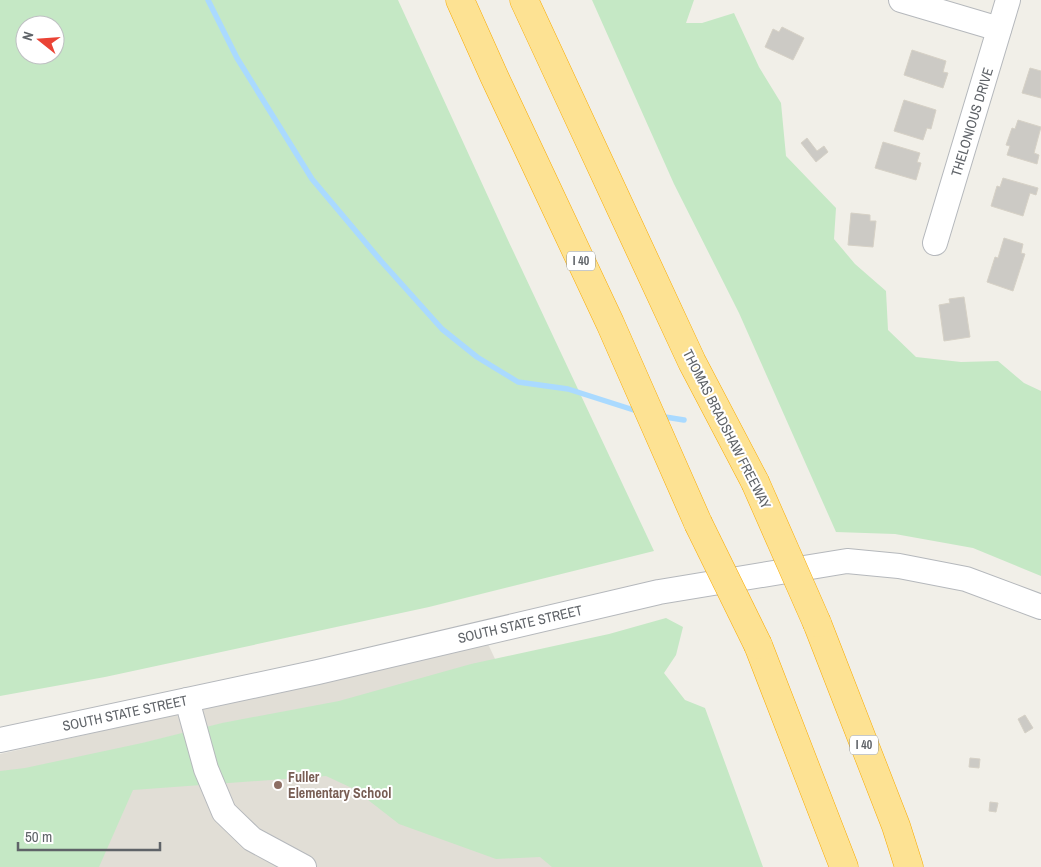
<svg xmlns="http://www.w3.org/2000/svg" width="1041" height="867" font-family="'Archivo Narrow',sans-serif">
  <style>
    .education { fill: #e1ded6 }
    .green { fill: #c5e8c5; fill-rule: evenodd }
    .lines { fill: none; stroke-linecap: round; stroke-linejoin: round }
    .stream { stroke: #aadaff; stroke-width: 5.5 }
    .building { fill: #cccac5; stroke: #d6d1c6 }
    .minor-casing { stroke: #b5b8bc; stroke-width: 26 }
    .highway-casing { stroke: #f9ab00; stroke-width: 29 }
    .minor { stroke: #fff; stroke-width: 24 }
    .highway { stroke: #fde293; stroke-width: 28 }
    .highway-bridge-casing { stroke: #f9ab00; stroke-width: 29; stroke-linecap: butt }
    .highway-bridge { stroke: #fde293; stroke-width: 28 }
    .education-dot { fill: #8d6e63; stroke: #fff; stroke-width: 2 }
    .labels { text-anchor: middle; stroke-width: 4; stroke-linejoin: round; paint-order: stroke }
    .shield { fill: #fff; stroke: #8f9295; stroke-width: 1 }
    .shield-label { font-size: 12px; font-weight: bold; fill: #5f6368 }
    .street-label { font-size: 14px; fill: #5f6368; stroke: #fff }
    .education-label { font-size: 14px; font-weight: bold; fill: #785e54; stroke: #fff; text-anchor: start }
  </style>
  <rect width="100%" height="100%" fill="#f1efe8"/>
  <!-- education -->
  <polygon class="education" points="488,644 593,867 0,867 0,754"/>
  <!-- green -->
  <g class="green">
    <path d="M 0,0 L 398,0 L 507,238 L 654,551 L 429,607 L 105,677 L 0,696 ZM 25,25 L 55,25 L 55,55 L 25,55 Z"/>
    <polygon points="592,0 694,0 686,23 702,23 734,13 759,67 781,103 786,156 836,208 834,239 855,264 886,291 888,330 916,357 961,362 998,361 1024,383 1041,391 1041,576 973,548 895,534 836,532 739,313 674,184"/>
    <polygon points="666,618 683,627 676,655 664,673 685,700 705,708 763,867 552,867 540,857 496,859 399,824 354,789 326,776 133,790 99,867 0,867 0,771 25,768 142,743 222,723 339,701 471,664 609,634"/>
  </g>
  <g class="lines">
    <!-- stream -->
    <g class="stream">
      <polyline points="208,0 237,58 312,179 381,261 442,329 477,357 518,382 568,389 640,412"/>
      <polyline points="659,416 684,420"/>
    </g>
  </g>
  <!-- building -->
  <g class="building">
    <polygon points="782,27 804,38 793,60 765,47 773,29 779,32"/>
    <polygon points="912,50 946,61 943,72 948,73 943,88 904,75"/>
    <polygon points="1030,68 1041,71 1041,98 1022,93"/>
    <polygon points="904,100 936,110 931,129 927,128 923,140 894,131"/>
    <polygon points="1018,120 1041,127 1034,153 1039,155 1037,164 1007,155 1010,146 1006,145 1012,128 1015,129"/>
    <polygon points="807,138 817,151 824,146 828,152 816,162 801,143"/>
    <polygon points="883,142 920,153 917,162 921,163 916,180 875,168"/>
    <polygon points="1003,178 1038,188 1036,195 1030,193 1023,216 991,206 997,186 1000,187"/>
    <polygon points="851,213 870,215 870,221 876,221 873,247 848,245"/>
    <polygon points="1004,238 1023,244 1021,253 1025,254 1013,291 987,282 995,257 998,258"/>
    <polygon points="964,297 970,337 944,341 939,305 950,303 949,299"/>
    <polygon points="1025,715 1033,728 1025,733 1018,719"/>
    <polygon points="970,758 980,759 979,768 969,767"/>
    <polygon points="990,802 998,803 996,812 989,811"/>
  </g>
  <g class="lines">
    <!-- minor casing -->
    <g class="minor-casing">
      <g id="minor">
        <polyline points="901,0 999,29"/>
        <polyline points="935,243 1008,0"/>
        <polyline points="187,700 206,769 224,812 252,839 304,867"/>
        <polyline points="0,740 318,672 659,592 847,561 899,566 966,579 1041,607"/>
      </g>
    </g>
    <!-- highway casing -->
    <g class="highway-casing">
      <g id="highway">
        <polyline points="460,0 494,76 610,323 698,523"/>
        <polyline points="524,0 692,362 755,482"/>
        <polyline points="817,623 896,826 909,867"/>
        <polyline points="758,645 844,867"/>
      </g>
    </g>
    <!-- minor -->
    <use href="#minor" class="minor"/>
    <!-- highway -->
    <use href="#highway" class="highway"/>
    <!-- highway-bridge casing -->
    <g class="highway-bridge-casing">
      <g id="highway-bridge">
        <polyline points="755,482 817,623"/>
        <polyline points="698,523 758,645"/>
      </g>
    </g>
    <!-- highway-bridge -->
    <use href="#highway-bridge" class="highway-bridge"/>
  </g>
  <!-- markers -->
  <circle class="education-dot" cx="278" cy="785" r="5"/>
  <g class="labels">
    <!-- shield labels -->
    <g class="shield">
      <rect x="567" y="251.5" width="28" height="19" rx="4"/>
      <rect x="850" y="735.5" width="28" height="19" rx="4"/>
    </g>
    <g class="shield-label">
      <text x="581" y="265">I 40</text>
      <text x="864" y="749">I 40</text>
    </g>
    <!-- street labels -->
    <g class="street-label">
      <text transform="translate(972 122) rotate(-73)" y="5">THELONIOUS DRIVE</text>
      <text transform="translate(727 429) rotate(63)" y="5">THOMAS BRADSHAW FREEWAY</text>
      <text transform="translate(520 624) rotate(-13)" y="5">SOUTH STATE STREET</text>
      <text transform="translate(125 713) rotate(-12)" y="5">SOUTH STATE STREET</text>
    </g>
    <!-- education labels -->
    <g class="education-label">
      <text x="288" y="782">Fuller<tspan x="288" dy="16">Elementary School</tspan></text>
    </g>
  </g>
  <!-- north arrow -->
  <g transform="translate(40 40) rotate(287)"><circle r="24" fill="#ffffff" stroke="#bfc1c3"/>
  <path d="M0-4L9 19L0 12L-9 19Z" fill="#ea4335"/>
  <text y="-8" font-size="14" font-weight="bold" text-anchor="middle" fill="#5f6368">N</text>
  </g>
  <!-- scale -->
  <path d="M18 842v8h142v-8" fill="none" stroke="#5f6368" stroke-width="2.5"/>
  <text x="25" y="842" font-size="15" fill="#5f6368" stroke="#ffffff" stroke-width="4" paint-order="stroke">50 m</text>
</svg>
